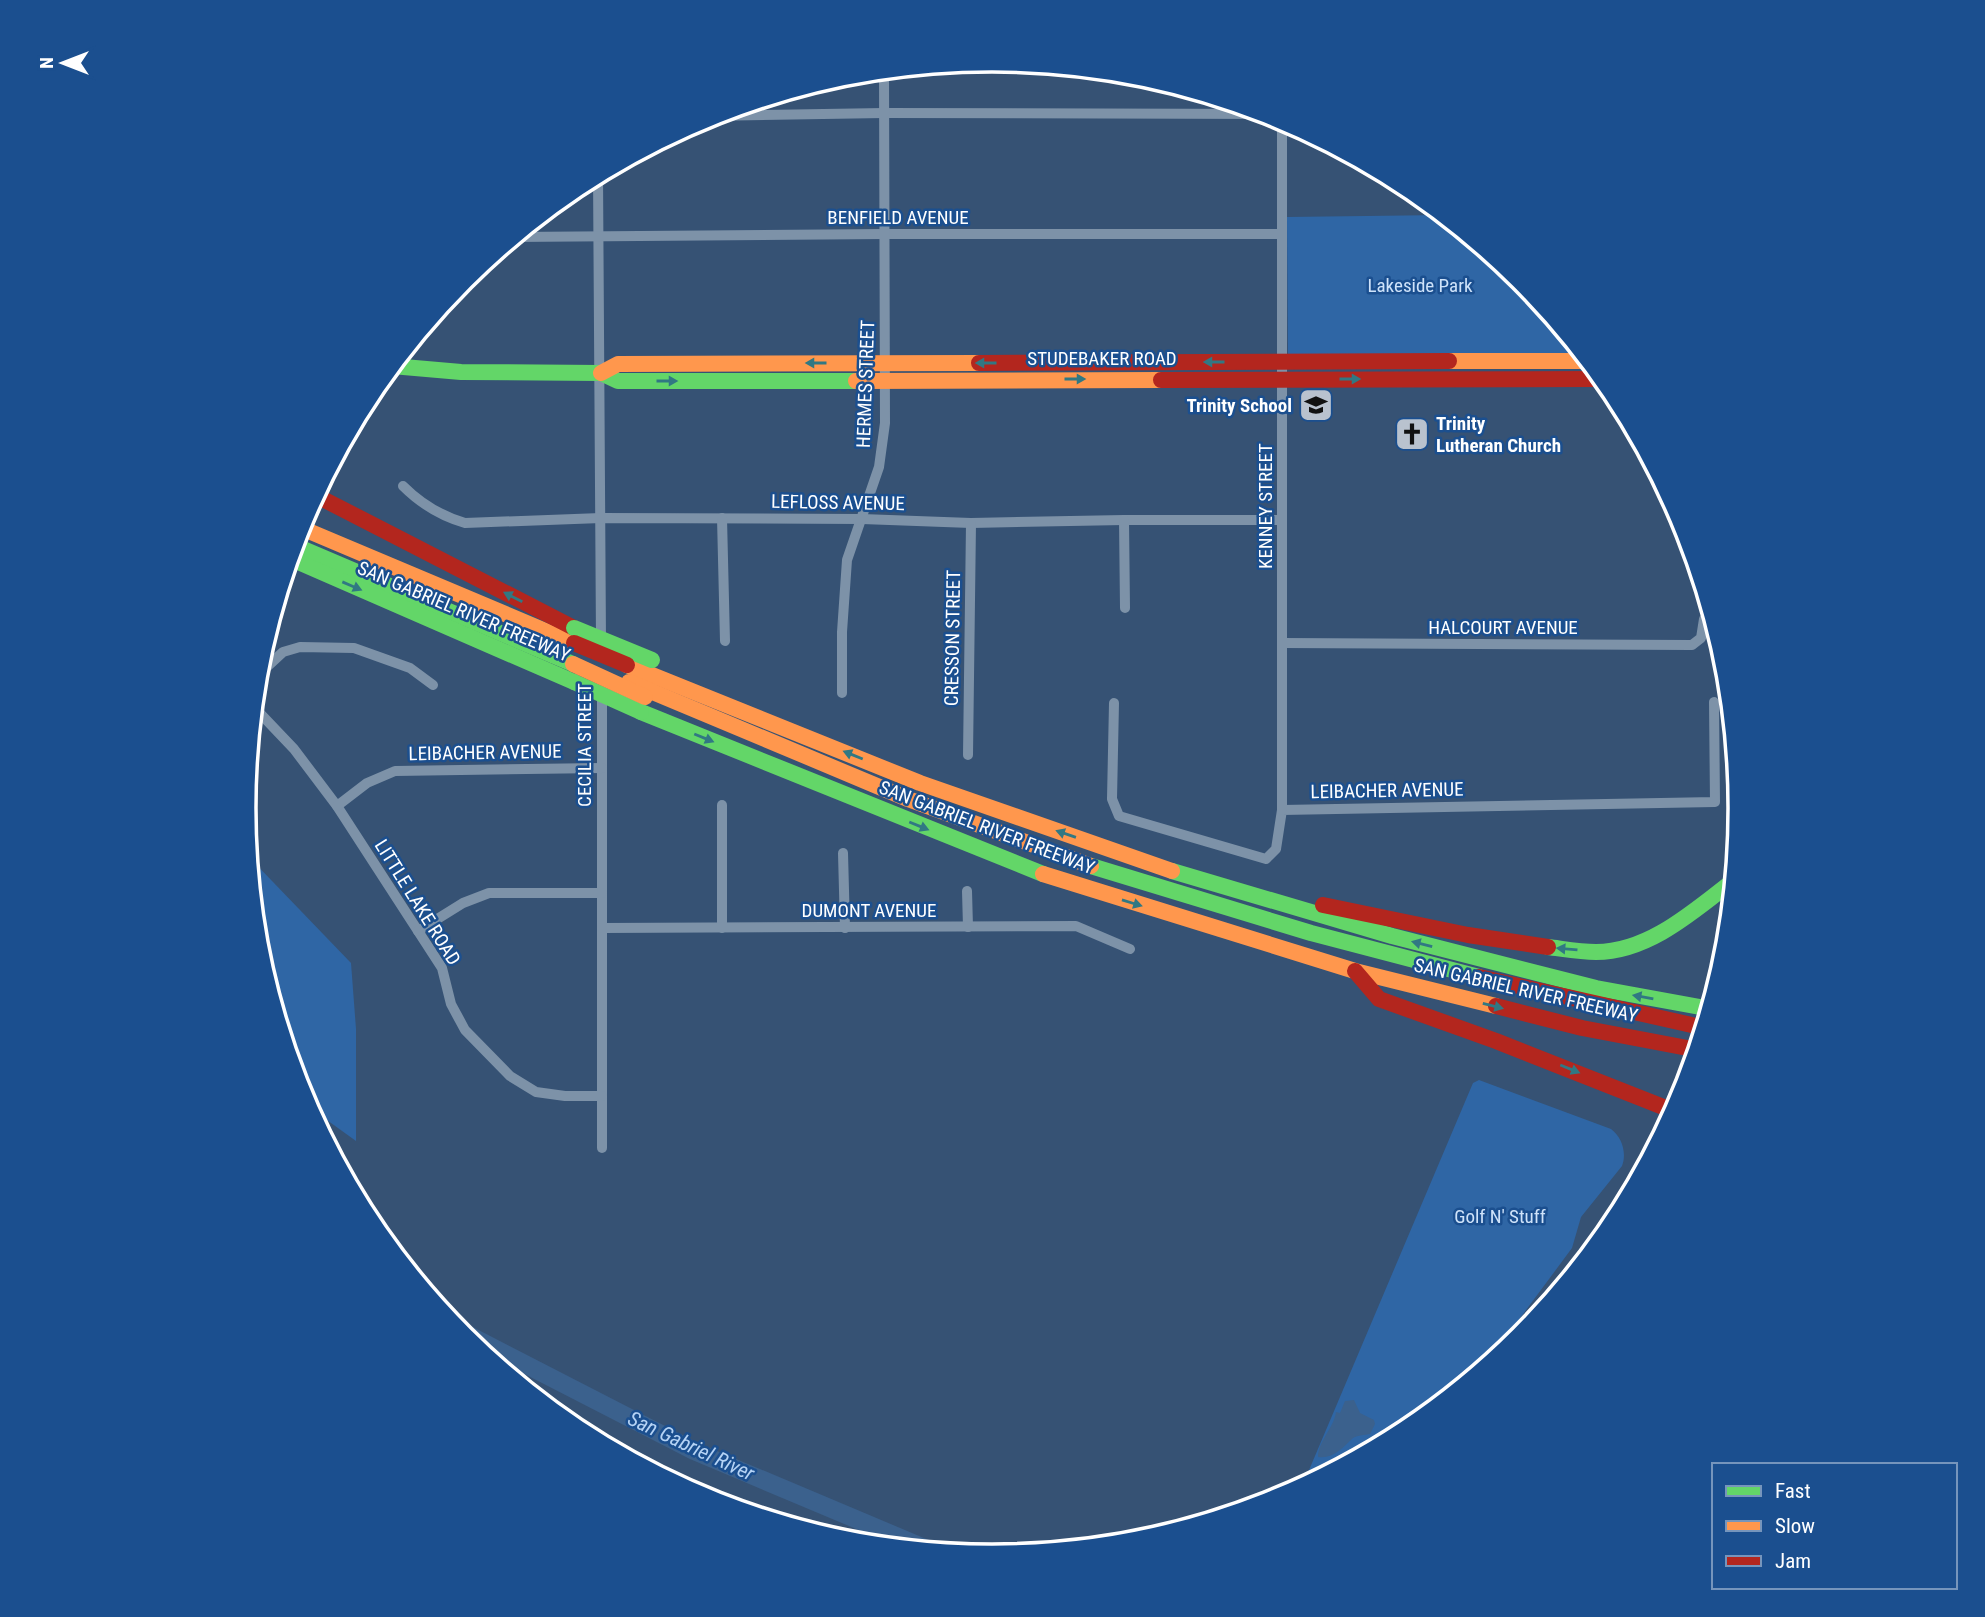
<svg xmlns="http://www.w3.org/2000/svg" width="1985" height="1617" font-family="'Roboto Condensed',sans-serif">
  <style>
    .green { fill: #2f66a5 }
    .water { fill: #3b618d }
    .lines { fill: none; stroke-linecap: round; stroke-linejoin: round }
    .river { stroke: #3b618d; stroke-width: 18 }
    .street { stroke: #7d92a8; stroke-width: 10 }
    .fast { stroke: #63d668; stroke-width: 16 }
    .slow { stroke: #ff974d; stroke-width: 16 }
    .jam { stroke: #b3261e; stroke-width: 16 }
    .fast-bridge { stroke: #63d668; stroke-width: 16 }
    .slow-bridge { stroke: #ff974d; stroke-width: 16 }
    .jam-bridge { stroke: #b3261e; stroke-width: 16 }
    .oneway { fill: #317883 }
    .labels { text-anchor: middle; stroke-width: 5; stroke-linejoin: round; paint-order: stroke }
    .street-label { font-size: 19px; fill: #fff; stroke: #1b4f8f }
    .park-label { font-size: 19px; fill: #cfe3fa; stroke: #1b4f8f }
    .poi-label { font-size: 19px; font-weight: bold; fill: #fff; stroke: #1b4f8f; text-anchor: end }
    .water-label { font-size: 21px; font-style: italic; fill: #b5d3f5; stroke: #1b4f8f }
    .rim { fill: none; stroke: #fff; stroke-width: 3.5 }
  </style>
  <rect width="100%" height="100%" fill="#365274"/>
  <!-- green -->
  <g class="green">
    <polygon points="1444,215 1522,279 1584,354 1288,354 1287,217"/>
    <polygon points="248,856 351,963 356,1029 356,1141 306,1105 300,1095 258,954"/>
    <path d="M 1479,1080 L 1611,1129 C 1622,1137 1627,1153 1622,1166 L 1581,1217 L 1572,1248 L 1515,1325 L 1526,1333 L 1522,1338 L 1408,1431 L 1301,1489 L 1473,1083 Z"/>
  </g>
  <!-- water -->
  <path class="water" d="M 1354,1400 L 1360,1413 L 1374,1420 L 1375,1424 L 1370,1434 C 1365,1435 1358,1435 1353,1438 C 1342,1448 1334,1459 1318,1457 C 1318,1441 1334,1428 1336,1412 L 1340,1413 L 1345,1401 Z"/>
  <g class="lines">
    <!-- river -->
    <polyline class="river" points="455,1328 694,1451 934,1552"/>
    <!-- street -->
    <g class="street">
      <polyline points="709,116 884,113 1271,114"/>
      <polyline points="598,174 601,641"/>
      <polyline points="514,237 885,234 1282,234"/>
      <path d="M 403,486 C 421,504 441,516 465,523 L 601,518 L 862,519 L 971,523 L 1124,520 L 1282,520"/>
      <polyline points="722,518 725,641"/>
      <polyline points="1124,520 1125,608"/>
      <polyline points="1282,643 1692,645 1701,638 1704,619"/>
      <polyline points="256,677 283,652 300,647 354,648 410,668 433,685"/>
      <polyline points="602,692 602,1148"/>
      <polyline points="842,693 842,632 847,560 879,467 885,423 884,70"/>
      <polyline points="1114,703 1112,799 1119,816 1266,859 1276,849 1282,810 1715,802 1714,702"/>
      <polyline points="254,707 294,749 337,806 442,968 451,1004 465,1030 510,1076 536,1092 565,1096 602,1096"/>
      <polyline points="968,755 971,523"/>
      <polyline points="722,805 722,928"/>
      <polyline points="337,806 367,783 395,771 602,768"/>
      <polyline points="1282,810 1282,118"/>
      <polyline points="843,853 845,928"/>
      <polyline points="967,891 968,927"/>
      <polyline points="602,928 1076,926 1130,949"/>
      <polyline points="418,931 463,903 489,893 602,893"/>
    </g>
    <!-- fast -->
    <g class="fast">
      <polyline points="392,366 461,372 601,373 618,381 856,381"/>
      <polyline points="294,545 573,664"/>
      <polyline points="289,558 574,682"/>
      <polyline points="641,712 1043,874"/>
      <polyline points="1091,866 1311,933 1479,977"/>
      <polyline points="1172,871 1392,936 1596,988 1711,1009"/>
      <path d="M 1548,947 C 1564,949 1580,952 1596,952 C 1649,952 1695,910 1734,880"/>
    </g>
    <!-- slow -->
    <g class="slow">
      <polyline points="1449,361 1590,361"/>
      <polyline points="601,373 618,364 979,363"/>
      <polyline points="856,381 1161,380"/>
      <polyline points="299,527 574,643"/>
      <polyline points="627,665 920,783 1172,871"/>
      <polyline points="629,682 908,799 1091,866"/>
      <polyline points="1043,874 1355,971 1496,1006"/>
    </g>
    <!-- jam -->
    <g class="jam">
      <polyline points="979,363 1449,361"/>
      <polyline points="1161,380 1604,379"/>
      <polyline points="315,495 574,628"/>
      <polyline points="1323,905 1468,935 1548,947"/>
      <polyline points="1355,971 1379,999 1496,1041 1676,1112"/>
      <polyline points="1479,977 1705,1028"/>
      <polyline points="1496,1006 1582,1028 1698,1050"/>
    </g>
    <!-- fast-bridge -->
    <g class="fast-bridge">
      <polyline points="574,628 652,660"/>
      <polyline points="574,682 641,712"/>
    </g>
    <!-- slow-bridge -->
    <polyline class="slow-bridge" points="573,664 645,697"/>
    <!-- jam-bridge -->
    <polyline class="jam-bridge" points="574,643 627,665"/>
  </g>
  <!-- one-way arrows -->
  <defs><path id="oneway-solid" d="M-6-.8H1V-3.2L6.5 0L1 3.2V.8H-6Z" transform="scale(1.75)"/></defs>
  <g class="oneway">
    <use href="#oneway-solid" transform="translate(1214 362) rotate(-180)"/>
    <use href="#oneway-solid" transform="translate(816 363) rotate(180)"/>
    <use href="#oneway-solid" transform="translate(986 363) rotate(180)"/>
    <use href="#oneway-solid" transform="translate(1075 379)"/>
    <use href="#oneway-solid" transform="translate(1350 379)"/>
    <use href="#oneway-solid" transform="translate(667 381)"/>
    <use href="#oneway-solid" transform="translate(352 586) rotate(23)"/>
    <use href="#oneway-solid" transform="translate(513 597) rotate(-153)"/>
    <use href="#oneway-solid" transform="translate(704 738) rotate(22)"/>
    <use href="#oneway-solid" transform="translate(853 755) rotate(-158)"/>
    <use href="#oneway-solid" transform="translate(919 826) rotate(22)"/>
    <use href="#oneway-solid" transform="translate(1066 834) rotate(-161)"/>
    <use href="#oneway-solid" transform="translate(1132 903) rotate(17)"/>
    <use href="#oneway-solid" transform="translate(1422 944) rotate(-166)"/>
    <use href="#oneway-solid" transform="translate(1567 949) rotate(-175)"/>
    <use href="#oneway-solid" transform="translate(1643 997) rotate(-170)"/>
    <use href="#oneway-solid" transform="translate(1493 1006) rotate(14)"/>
    <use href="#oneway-solid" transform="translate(1570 1069) rotate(22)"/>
  </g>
  <!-- icons -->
  <defs>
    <g id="school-square" transform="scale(1.75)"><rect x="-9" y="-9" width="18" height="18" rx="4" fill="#b9c2ce" stroke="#1b4f8f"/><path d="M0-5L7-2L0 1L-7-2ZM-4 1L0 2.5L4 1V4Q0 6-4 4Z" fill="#111"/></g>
    <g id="church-square" transform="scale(1.75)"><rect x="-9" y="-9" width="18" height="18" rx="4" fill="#b9c2ce" stroke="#1b4f8f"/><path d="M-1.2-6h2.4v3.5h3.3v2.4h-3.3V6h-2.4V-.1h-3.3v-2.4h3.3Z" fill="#111"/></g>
  </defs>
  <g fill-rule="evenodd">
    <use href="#school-square" x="1316" y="405"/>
    <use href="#church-square" x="1412" y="434"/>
  </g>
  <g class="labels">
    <!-- street labels -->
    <g class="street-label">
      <text x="898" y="224">BENFIELD AVENUE</text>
      <text x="1102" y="365">STUDEBAKER ROAD</text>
      <text transform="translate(865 384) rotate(-88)" y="7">HERMES STREET</text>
      <text transform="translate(838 502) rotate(1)" y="7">LEFLOSS AVENUE</text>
      <text transform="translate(1265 506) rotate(-90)" y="7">KENNEY STREET</text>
      <text transform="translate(464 611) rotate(23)" y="7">SAN GABRIEL RIVER FREEWAY</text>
      <text x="1503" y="634">HALCOURT AVENUE</text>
      <text transform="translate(952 638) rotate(-89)" y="7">CRESSON STREET</text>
      <text transform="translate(584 745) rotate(-90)" y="7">CECILIA STREET</text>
      <text transform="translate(485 752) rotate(-1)" y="7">LEIBACHER AVENUE</text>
      <text transform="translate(1387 790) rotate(-1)" y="7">LEIBACHER AVENUE</text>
      <text transform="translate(987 827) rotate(21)" y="7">SAN GABRIEL RIVER FREEWAY</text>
      <text transform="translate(418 902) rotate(58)" y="7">LITTLE LAKE ROAD</text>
      <text x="869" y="917">DUMONT AVENUE</text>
      <text transform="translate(1526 990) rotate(13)" y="7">SAN GABRIEL RIVER FREEWAY</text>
    </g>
    <!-- park labels -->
    <g class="park-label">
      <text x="1420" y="292">Lakeside Park</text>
      <text x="1500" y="1223">Golf N' Stuff</text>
    </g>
    <!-- poi labels -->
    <g class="poi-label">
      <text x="1292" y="412">Trinity School</text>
      <text x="1436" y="430" text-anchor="start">Trinity<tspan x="1436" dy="22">Lutheran Church</tspan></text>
    </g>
    <!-- water labels -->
    <g class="water-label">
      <text transform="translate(691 1446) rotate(25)" y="7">San Gabriel River</text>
    </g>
  </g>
  <!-- crop -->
  <path d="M0 0H1985V1617H0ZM256 808a736 736 0 1 1 1472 0a736 736 0 1 1-1472 0Z" fill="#1b4f8f" fill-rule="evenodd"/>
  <path class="rim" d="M256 808a736 736 0 1 1 1472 0a736 736 0 1 1-1472 0Z"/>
  <!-- legend -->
  <rect x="1712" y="1463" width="245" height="126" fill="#1b4f8f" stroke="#7695bc" stroke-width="2"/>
  <rect x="1726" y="1486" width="35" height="10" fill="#63d668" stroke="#7695bc" stroke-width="2"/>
  <text x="1775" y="1498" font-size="21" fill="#ffffff">Fast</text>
  <rect x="1726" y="1521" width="35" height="10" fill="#ff974d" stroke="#7695bc" stroke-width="2"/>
  <text x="1775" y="1533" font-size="21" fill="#ffffff">Slow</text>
  <rect x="1726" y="1556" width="35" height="10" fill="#b3261e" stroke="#7695bc" stroke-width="2"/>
  <text x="1775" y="1568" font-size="21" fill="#ffffff">Jam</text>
  <!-- north arrow -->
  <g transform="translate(63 63) rotate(270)" stroke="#1b4f8f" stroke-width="5" paint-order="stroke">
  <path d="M0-5L12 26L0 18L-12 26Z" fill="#ffffff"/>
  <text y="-10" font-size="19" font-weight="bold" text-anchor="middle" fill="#ffffff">N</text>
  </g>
</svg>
